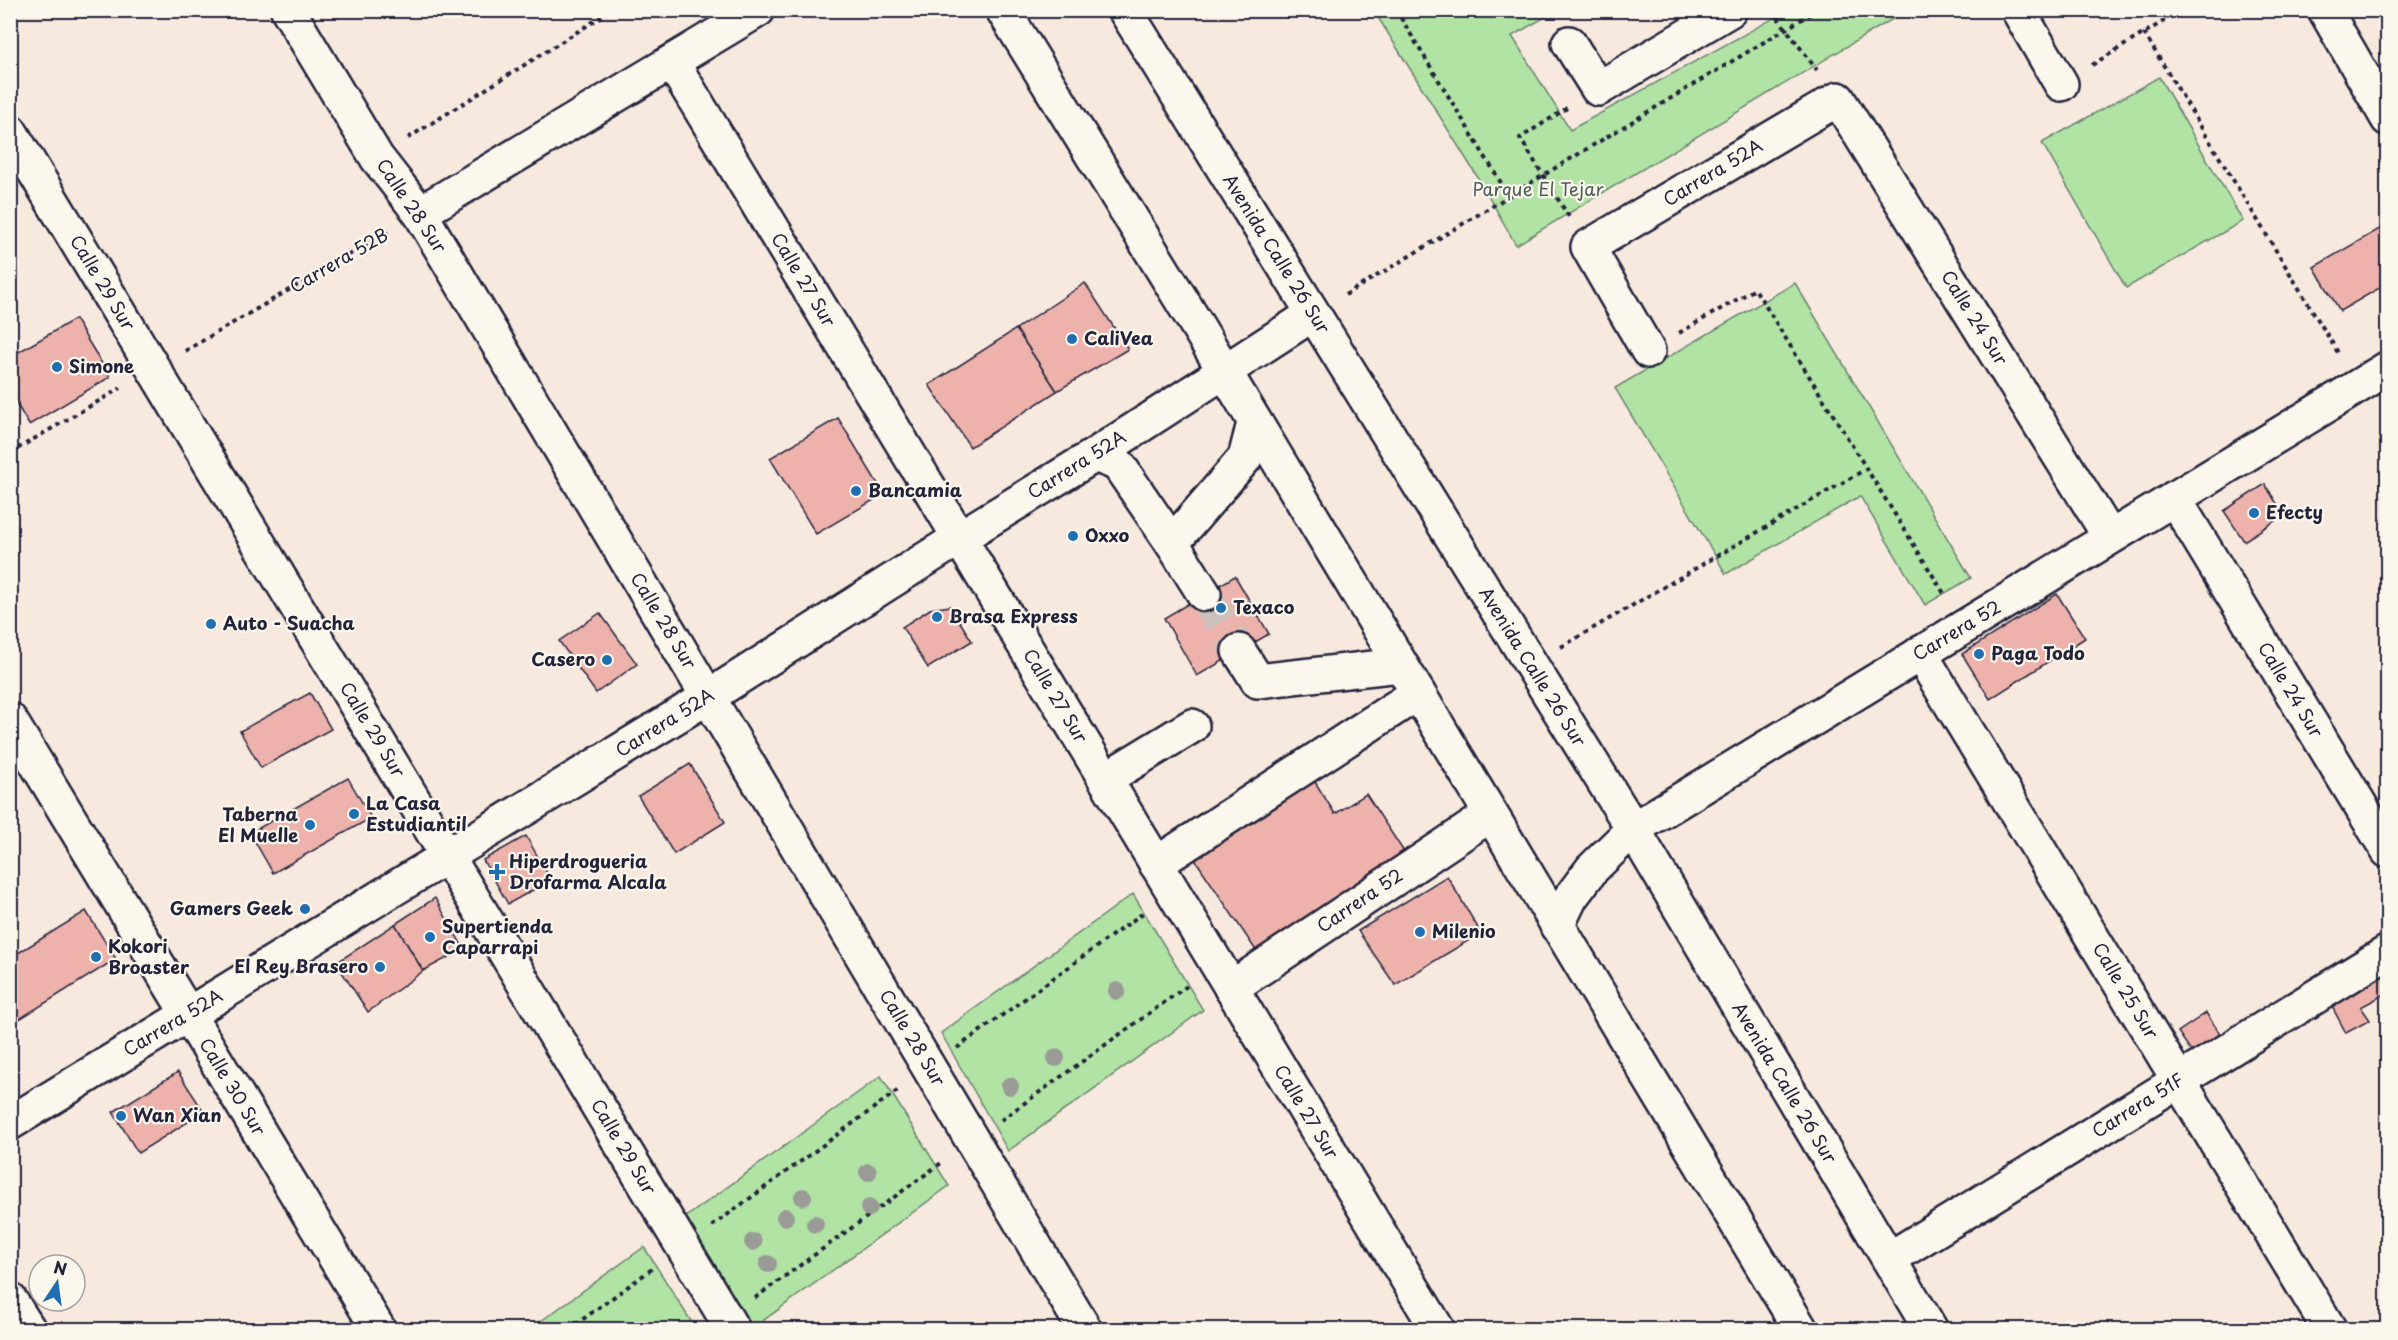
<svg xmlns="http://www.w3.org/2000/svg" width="2398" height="1340" font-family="'Playpen Sans',sans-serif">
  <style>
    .green { fill: #b0e3a4; stroke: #698270; stroke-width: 1.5 }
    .building { fill: #edb2ab; stroke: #22223b; stroke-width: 1.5 }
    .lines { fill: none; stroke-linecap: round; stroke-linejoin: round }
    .minor-tunnel { stroke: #cdc1be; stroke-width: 33; stroke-dasharray: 33 16; stroke-linecap: butt }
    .minor-casing { stroke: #22223b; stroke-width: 38 }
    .major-casing { stroke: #22223b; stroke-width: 38 }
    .path { stroke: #22223b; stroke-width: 4; stroke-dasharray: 4.5 4.5; stroke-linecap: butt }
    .minor { stroke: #fbf7ec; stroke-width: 33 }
    .major { stroke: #fbf7ec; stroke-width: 33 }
    .tree { fill: #9a9b96 }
    .poi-dot { fill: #1f6fb2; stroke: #fbf7ec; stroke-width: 2 }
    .labels { text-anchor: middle; stroke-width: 4.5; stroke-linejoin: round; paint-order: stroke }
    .street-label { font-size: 18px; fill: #22223b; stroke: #fbf7ec }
    .park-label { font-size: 18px; fill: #4d5c5a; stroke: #fbf7ec }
    .poi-label { font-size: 18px; font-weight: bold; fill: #22223b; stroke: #fbf7ec; text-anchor: start }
  </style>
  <rect width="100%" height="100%" fill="#f8e9df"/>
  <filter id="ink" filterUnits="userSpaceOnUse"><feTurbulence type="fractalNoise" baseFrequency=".0167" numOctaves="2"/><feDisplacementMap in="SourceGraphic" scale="12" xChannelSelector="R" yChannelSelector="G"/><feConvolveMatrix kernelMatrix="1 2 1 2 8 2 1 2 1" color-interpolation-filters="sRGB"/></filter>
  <g filter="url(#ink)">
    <!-- green -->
    <g class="green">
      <polygon points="1374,11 1556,11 1512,36 1570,130 1787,11 1906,11 1516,245 1480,181"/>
      <polygon points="2159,77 2243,221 2126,288 2042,143"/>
      <polygon points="1795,283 1971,578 1925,605 1860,496 1726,574 1615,388"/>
      <polygon points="1133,894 1203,1010 1008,1151 941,1033"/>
      <polygon points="881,1076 949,1186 753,1328 686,1217"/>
      <polygon points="644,1247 696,1329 530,1329"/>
    </g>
    <!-- building -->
    <g class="building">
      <polygon points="2388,224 2388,283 2340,311 2314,267"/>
      <polygon points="1085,283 1128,349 1057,391 1016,329"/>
      <polygon points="75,319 110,377 29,425 10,393 10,357"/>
      <polygon points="1016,329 1057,391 970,447 929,385"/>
      <polygon points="838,418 884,494 816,534 770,458"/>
      <polygon points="2265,484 2284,515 2244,541 2224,511"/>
      <polygon points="1235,576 1269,634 1197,676 1164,618"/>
      <polygon points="2057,594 2085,638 1990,699 1962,654"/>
      <polygon points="950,606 972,641 928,668 902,627 930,609"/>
      <polygon points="600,613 637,664 596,693 559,641"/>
      <polygon points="310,693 331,729 261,768 240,731"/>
      <polygon points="690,764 725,822 674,854 638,796"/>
      <polygon points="1310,774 1335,814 1366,794 1410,861 1261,958 1190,852"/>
      <polygon points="348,778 371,818 273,873 250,833"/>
      <polygon points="526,836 551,880 508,904 483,860"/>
      <polygon points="1447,876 1481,933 1395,985 1358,931"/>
      <polygon points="435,898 464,949 423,971 395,924"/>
      <polygon points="86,911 116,959 18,1020 10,1007 10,958"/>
      <polygon points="395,924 423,971 368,1012 336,963"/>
      <polygon points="2388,966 2388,1004 2383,995 2361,1007 2370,1020 2346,1033 2328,999"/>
      <polygon points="2206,1013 2221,1035 2193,1054 2178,1032"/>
      <polygon points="178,1072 204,1112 138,1153 113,1112"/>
    </g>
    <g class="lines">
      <!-- minor-tunnel -->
      <polyline class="minor-tunnel" points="1204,594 1239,651"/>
      <!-- minor casing -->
      <g class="minor-casing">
        <g id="minor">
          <polyline points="288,10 377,158 420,213 1085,1330"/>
          <polyline points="2018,10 2061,84"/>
          <polyline points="2325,10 2388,119"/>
          <polyline points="1569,43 1598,89 1730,10"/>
          <polyline points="672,62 1438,1330"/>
          <polyline points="10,131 733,1330"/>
          <polyline points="420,213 758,10"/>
          <polyline points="1648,351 1588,247 1838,99 2110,537"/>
          <polyline points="1095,455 1118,464 1172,543"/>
          <polyline points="2174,498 2388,851"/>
          <polyline points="1204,594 1172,543 1245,458 1254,423"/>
          <polyline points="1239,651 1258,681 1400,665"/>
          <polyline points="1920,653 2330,1330"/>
          <polyline points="10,720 379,1330"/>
          <polyline points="1105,779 1192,726"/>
          <polyline points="1156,864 1418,693"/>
          <polyline points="1557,926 1571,897 1592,869 1633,829 2388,368"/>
          <polyline points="1231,988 1490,815"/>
          <polyline points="10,1123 708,697 959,538 1095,455 1313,314"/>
          <polyline points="1889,1259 2388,952"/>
          <polyline points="10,1300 29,1330"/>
        </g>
      </g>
      <!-- major casing -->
      <g class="major-casing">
        <g id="major">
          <polyline points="1003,10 1198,327 1801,1330"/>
          <polyline points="1125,10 1633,829 1931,1330"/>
        </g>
      </g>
      <!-- path -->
      <g class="path">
        <polyline points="1396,10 1509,196"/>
        <polyline points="1772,10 1817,70"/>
        <polyline points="2144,33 2340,356"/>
        <polyline points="2092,65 2182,10"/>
        <polyline points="1567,108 1520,138 1569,217"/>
        <polyline points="408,138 612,10"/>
        <polyline points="1345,295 1817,10"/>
        <polyline points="1679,333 1755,289 1945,595"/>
        <polyline points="185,351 388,232"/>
        <polyline points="10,453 121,388"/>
        <polyline points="1561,647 1866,469"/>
        <polyline points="957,1048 1143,913"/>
        <polyline points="1001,1120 1187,986"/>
        <polyline points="712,1226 900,1089"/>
        <polyline points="755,1298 944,1161"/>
        <polyline points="568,1330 652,1269"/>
        <polyline points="1737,1330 1752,1320"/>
      </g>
      <!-- minor -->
      <use href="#minor" class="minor"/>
      <!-- major -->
      <use href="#major" class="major"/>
    </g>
    <!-- trees -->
    <g class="tree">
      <circle cx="1117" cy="991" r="9"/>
      <circle cx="1056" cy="1058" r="9"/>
      <circle cx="1010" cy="1086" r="9"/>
      <circle cx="868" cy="1172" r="9"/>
      <circle cx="803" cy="1197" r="9"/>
      <circle cx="869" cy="1208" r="9"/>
      <circle cx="785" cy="1217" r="9"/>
      <circle cx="815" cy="1224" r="9"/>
      <circle cx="753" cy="1242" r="9"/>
      <circle cx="768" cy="1264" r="9"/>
    </g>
  </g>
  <!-- markers -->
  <g class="poi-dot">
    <circle cx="1072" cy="339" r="6"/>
    <circle cx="57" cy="367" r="6"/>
    <circle cx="856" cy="491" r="6"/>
    <circle cx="2254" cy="513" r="6"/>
    <circle cx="1073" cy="536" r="6"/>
    <circle cx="1221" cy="608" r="6"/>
    <circle cx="937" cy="617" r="6"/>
    <circle cx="211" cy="624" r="6"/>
    <circle cx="1979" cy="654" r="6"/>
    <circle cx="607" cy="660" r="6"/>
    <circle cx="354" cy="814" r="6"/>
    <circle cx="310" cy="825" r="6"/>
    <path d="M494 863h6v6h6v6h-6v6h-6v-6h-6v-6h6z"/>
    <circle cx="305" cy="909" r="6"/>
    <circle cx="1420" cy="932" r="6"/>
    <circle cx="430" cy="937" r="6"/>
    <circle cx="96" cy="957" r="6"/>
    <circle cx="380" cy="967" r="6"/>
    <circle cx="121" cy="1116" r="6"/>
  </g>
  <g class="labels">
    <!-- street labels -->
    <g class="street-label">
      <text transform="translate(1713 173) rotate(-31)" y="6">Carrera 52A</text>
      <text transform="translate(411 206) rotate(56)" y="6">Calle 28 Sur</text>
      <text transform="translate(1276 254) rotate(58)" y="6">Avenida Calle 26 Sur</text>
      <text transform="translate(339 261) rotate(-30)" y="6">Carrera 52B</text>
      <text transform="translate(803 280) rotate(59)" y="6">Calle 27 Sur</text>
      <text transform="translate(102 283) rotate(59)" y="6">Calle 29 Sur</text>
      <text transform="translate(1974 318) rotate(58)" y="6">Calle 24 Sur</text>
      <text transform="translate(1077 465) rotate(-32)" y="6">Carrera 52A</text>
      <text transform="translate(663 621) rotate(59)" y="6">Calle 28 Sur</text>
      <text transform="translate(1957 631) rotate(-31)" y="6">Carrera 52</text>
      <text transform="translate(1532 667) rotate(58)" y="6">Avenida Calle 26 Sur</text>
      <text transform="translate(2290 690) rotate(59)" y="6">Calle 24 Sur</text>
      <text transform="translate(1055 696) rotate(59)" y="6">Calle 27 Sur</text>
      <text transform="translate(665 723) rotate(-32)" y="6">Carrera 52A</text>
      <text transform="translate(372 730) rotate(59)" y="6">Calle 29 Sur</text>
      <text transform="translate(1360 901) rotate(-34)" y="6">Carrera 52</text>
      <text transform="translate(2125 991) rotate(59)" y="6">Calle 25 Sur</text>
      <text transform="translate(173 1023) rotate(-31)" y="6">Carrera 52A</text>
      <text transform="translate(912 1038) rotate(59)" y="6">Calle 28 Sur</text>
      <text transform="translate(1784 1083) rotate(59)" y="6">Avenida Calle 26 Sur</text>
      <text transform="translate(232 1087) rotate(59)" y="6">Calle 30 Sur</text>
      <text transform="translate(2138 1106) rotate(-32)" y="6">Carrera 51F</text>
      <text transform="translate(1306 1112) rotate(59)" y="6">Calle 27 Sur</text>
      <text transform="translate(623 1147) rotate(59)" y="6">Calle 29 Sur</text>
    </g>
    <!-- park labels -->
    <g class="park-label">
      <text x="1538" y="196">Parque El Tejar</text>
    </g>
    <!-- poi labels -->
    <g class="poi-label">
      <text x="1084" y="345">CaliVea</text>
      <text x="69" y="373">Simone</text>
      <text x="868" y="497">Bancamia</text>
      <text x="2266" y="519">Efecty</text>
      <text x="1085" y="542">Oxxo</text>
      <text x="1233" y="614">Texaco</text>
      <text x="949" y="623">Brasa Express</text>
      <text x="223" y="630">Auto - Suacha</text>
      <text x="1991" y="660">Paga Todo</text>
      <text x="595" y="666" text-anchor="end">Casero</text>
      <text x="366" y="810">La Casa<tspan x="366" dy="21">Estudiantil</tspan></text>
      <text x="298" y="821" text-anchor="end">Taberna<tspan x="298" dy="21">El Muelle</tspan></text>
      <text x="509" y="868">Hiperdrogueria<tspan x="509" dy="21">Drofarma Alcala</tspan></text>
      <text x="293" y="915" text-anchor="end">Gamers Geek</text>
      <text x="442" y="933">Supertienda<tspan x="442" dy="21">Caparrapi</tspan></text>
      <text x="1432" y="938">Milenio</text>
      <text x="108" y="953">Kokori<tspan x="108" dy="21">Broaster</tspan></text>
      <text x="368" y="973" text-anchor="end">El Rey Brasero</text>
      <text x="133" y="1122">Wan Xian</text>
    </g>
  </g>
  <!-- margin -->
  <rect width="2398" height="1340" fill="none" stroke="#fbf7ec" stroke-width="36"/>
  <rect x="18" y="18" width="2362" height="1304" fill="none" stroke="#22223b" stroke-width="2" filter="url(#ink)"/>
  <!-- north arrow -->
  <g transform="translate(57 1283) rotate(13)"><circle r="28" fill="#fbf7ec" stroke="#a4a2a5" stroke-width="1.5"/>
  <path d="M0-4.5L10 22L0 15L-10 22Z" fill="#1f6fb2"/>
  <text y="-9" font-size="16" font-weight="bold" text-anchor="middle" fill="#22223b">N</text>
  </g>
</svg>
